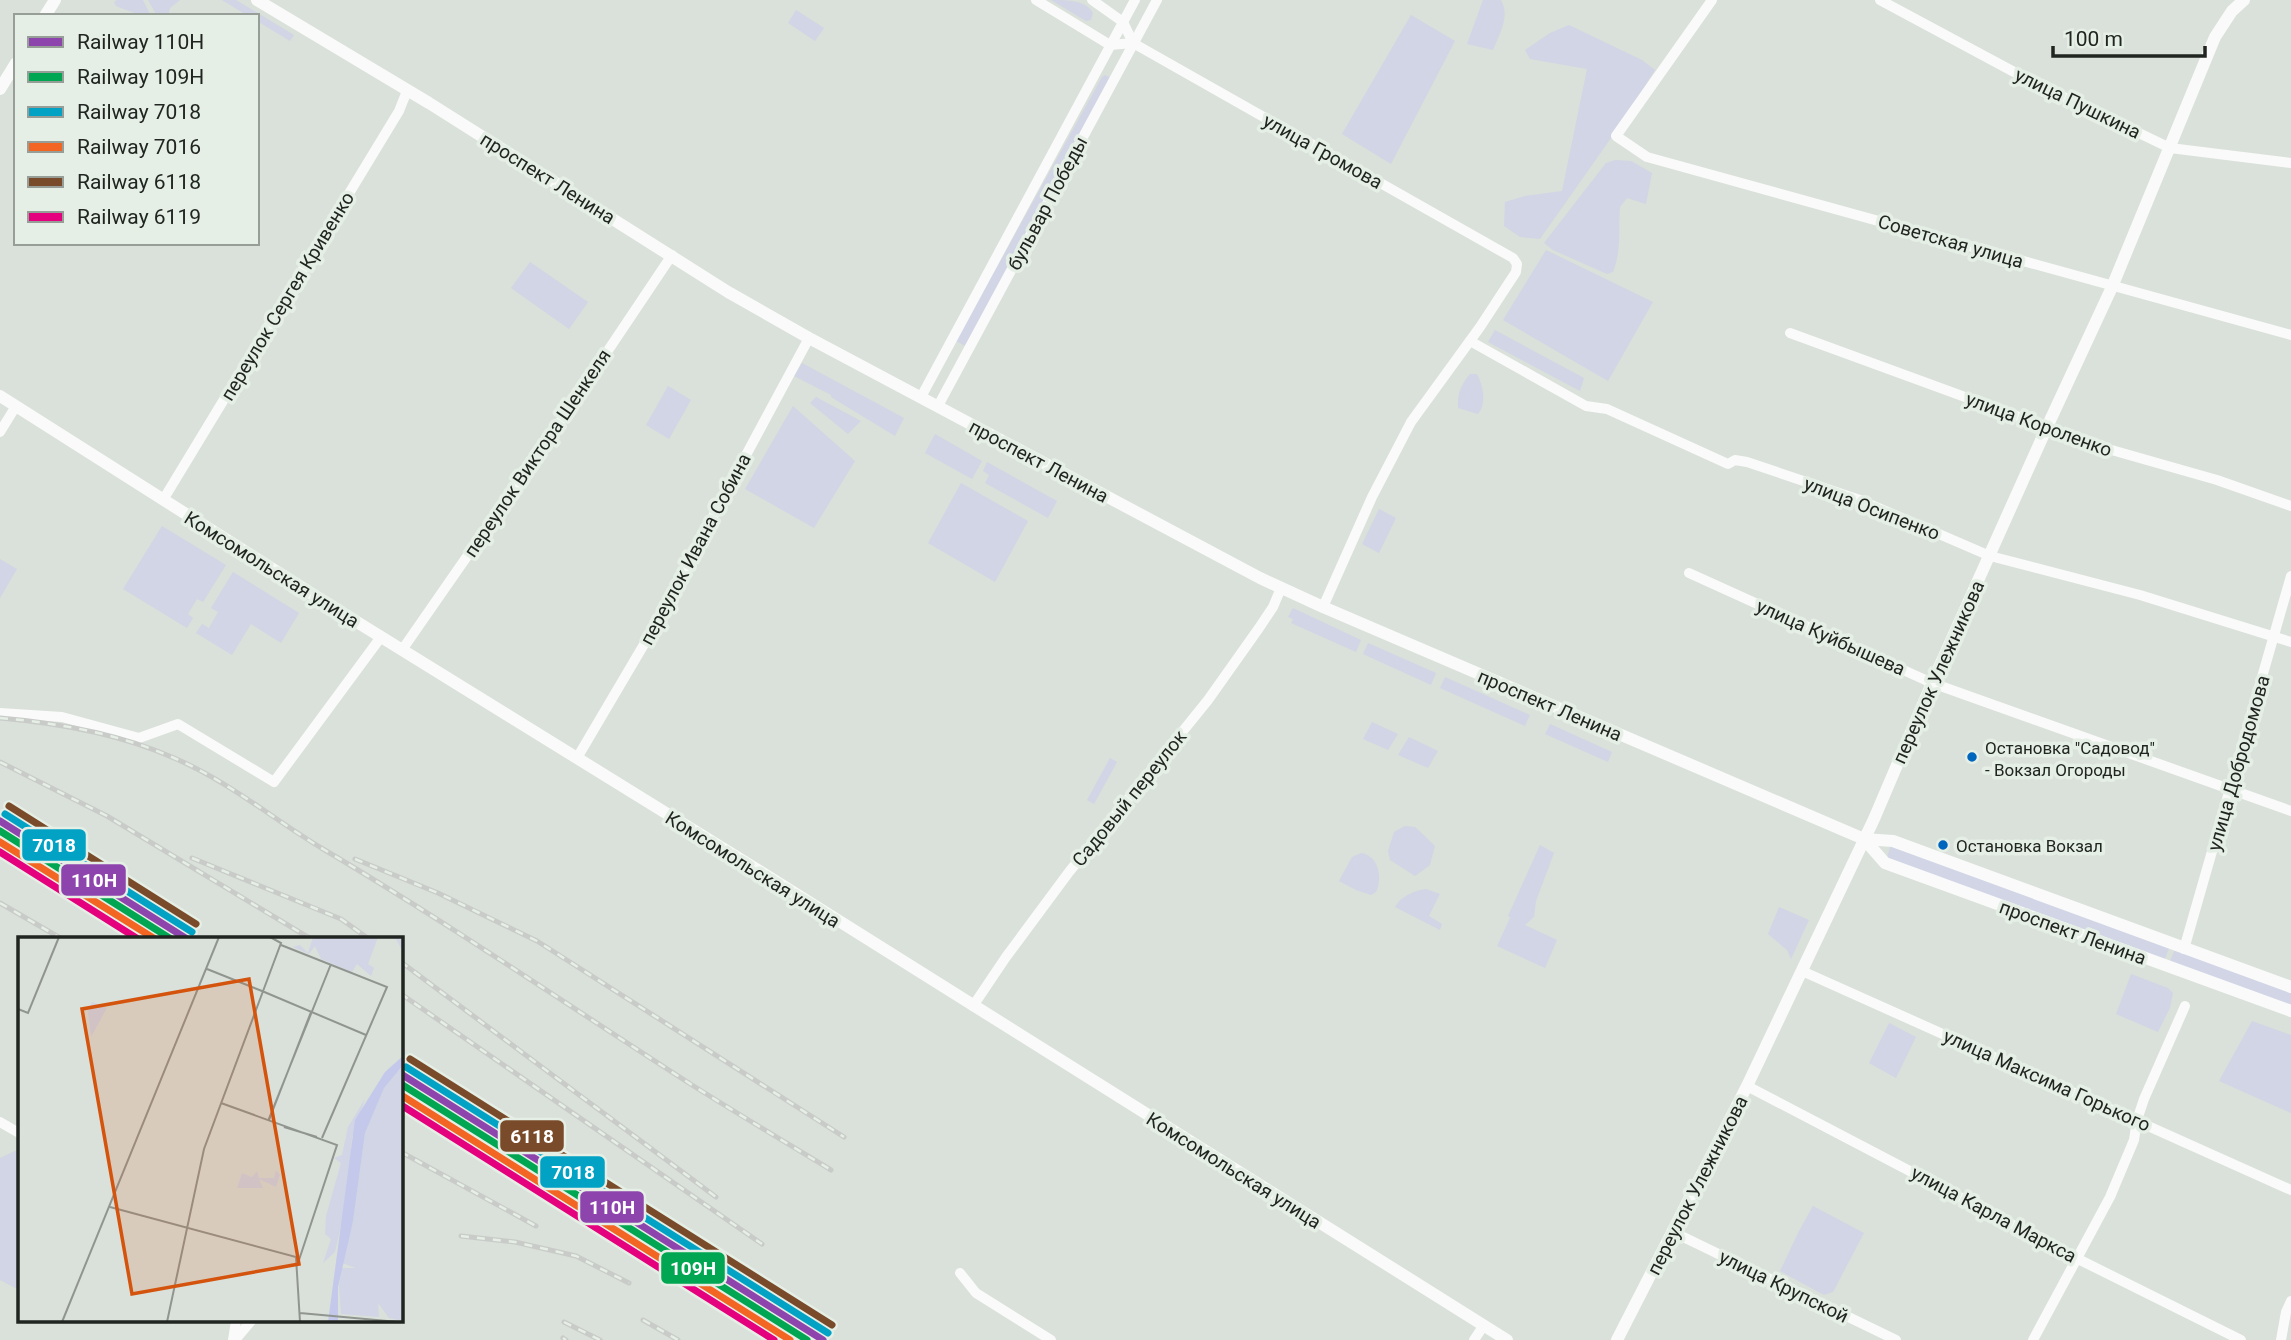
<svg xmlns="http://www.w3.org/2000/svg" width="2291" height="1340" font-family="Roboto,sans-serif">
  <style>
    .green { fill: #d1d5e5 }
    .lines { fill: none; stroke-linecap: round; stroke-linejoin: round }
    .minor { stroke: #f9faf9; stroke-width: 10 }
    .major { stroke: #f9faf9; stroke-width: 12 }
    .rail-casing { stroke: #c9cbc9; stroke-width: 5 }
    .rail { stroke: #e5efe5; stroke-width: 2.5; stroke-dasharray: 8; stroke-linecap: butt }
    .rail-1-casing { stroke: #e5efe5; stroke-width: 12 }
    .rail-2-casing { stroke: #e5efe5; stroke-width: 12 }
    .rail-3-casing { stroke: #e5efe5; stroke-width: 12 }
    .rail-4-casing { stroke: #e5efe5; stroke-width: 12 }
    .rail-5-casing { stroke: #e5efe5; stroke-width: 12 }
    .rail-6-casing { stroke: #e5efe5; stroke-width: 12 }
    .rail-1 { stroke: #8e44ad; stroke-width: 7 }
    .rail-2 { stroke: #00a651; stroke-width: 7 }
    .rail-3 { stroke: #02a2c5; stroke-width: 7 }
    .rail-4 { stroke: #f26522; stroke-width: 7 }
    .rail-5 { stroke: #7a4b2a; stroke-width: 7 }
    .rail-6 { stroke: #e5007d; stroke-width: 7 }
    .bus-dot { fill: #0065bd; stroke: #e5efe5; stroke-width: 2.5 }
    .labels { text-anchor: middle; stroke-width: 7; stroke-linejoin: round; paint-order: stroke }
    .bus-label { font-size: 17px; fill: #212521; stroke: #e5efe5; text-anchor: start }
    .street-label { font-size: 19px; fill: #212521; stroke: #e5efe5 }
    .inset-road { fill: none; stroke: #909590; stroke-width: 2 }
    .view { fill: #d4540e; fill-opacity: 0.15; stroke: #d4540e; stroke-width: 3.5 }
    .inset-edge { fill: none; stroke: #212521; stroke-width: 3.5 }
    .line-badge { stroke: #e5efe5; stroke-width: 2.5 }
    .badge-label { font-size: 19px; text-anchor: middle; font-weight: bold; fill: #fff }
  </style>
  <rect width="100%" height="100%" fill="#dae0da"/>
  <!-- green -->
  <g class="green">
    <polygon points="117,0 143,0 151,16 142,16 116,6 114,2"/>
    <polygon points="148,0 180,0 170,8 168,16 157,16"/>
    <polygon points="222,0 236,0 294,35 290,41 257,21 257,16 248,16"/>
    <path d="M 1051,0 C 1067,0 1086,0 1093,13 L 1091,20 L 1086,21 Z"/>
    <path d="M 1483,0 L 1501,0 C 1510,17 1500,33 1493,50 L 1467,44 Z"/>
    <polygon points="796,10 824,28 815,41 788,23"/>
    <polygon points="1411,15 1455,41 1391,164 1342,134"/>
    <polygon points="1569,25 1642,60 1655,70 1623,121 1540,239 1520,237 1504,226 1505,202 1525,196 1562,191 1587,69 1530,59 1525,50 1550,33"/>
    <polygon points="1105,75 1111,78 965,346 956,341 1102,77"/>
    <path d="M 1615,160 L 1631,161 L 1652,173 L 1646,204 L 1627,198 L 1620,207 C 1618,232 1622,248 1613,272 L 1607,274 L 1553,250 L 1544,243 L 1606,163 Z"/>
    <polygon points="1546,250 1653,302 1608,381 1503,320"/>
    <polygon points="530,262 588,302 569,329 511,288"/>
    <polygon points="1495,330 1584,378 1580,391 1488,342"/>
    <polygon points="802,363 904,418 895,436 831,397 831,395 794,376"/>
    <path d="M 1470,374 L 1477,374 C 1483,386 1487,403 1478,414 L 1458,408 C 1457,394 1461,385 1470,374 Z"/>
    <polygon points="668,386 691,400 669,439 646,425"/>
    <polygon points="816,397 861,421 848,434 810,403"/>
    <polygon points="793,406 855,461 814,528 745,489"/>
    <polygon points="935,434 982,461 972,479 925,453"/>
    <polygon points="987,462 1057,501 1048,518 985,483 989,475 983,471"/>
    <polygon points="961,483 1028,521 995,582 928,543"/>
    <polygon points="1379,509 1396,518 1379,553 1362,544"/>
    <polygon points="162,526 226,565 203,602 197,599 188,614 193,618 187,628 123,589"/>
    <polygon points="0,559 17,569 0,598"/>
    <polygon points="233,572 299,613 281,643 251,624 232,655 196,633 202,624 209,628 218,612 211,608"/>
    <polygon points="1293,608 1361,640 1356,652 1291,623 1293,619 1288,617"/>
    <polygon points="1368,643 1436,673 1431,685 1363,654"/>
    <polygon points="1445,677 1530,715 1525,726 1440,688"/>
    <polygon points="1372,722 1398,734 1388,750 1363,739"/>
    <polygon points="1550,724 1612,752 1608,762 1545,734"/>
    <polygon points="1409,737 1438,751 1428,768 1398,755"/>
    <polygon points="1110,758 1117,762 1094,804 1087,800"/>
    <polygon points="1405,826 1415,827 1435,846 1430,865 1415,876 1390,860 1388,851 1394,832"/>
    <polygon points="1891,844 2170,946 2164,961 1886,861"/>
    <polygon points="1540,845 1554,853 1536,901 1534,917 1525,925 1557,940 1545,968 1497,946 1510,918 1512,919 1508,916"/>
    <path d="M 1361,853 C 1378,855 1383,878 1376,892 L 1371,895 L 1356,890 L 1339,881 L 1352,857 Z"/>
    <path d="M 1426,889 L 1440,894 L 1429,916 L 1442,924 L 1440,930 L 1395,907 C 1400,897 1415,890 1426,889 Z"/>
    <polygon points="1779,907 1809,920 1791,959 1787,950 1768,934"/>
    <polygon points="2175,949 2291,991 2291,1007 2169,963"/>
    <polygon points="2131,974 2168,988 2173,993 2170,1008 2158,1032 2116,1014"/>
    <polygon points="2252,1021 2291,1035 2291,1113 2219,1081"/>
    <polygon points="1889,1023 1916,1037 1896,1078 1869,1063"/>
    <polygon points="19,1149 19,1290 0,1280 0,1158"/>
    <polygon points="1813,1206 1864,1233 1833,1292 1824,1295 1780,1271 1799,1231"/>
  </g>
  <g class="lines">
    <!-- minor -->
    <g class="minor">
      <polyline points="1036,0 1110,45 1133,43"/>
      <polyline points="1092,0 1123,22 1133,43 1513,258 1517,264 1516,272 1480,327 1411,422 1372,497 1323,607"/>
      <polyline points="1712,0 1616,136 1647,157 2291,335"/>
      <polyline points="1880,0 2029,80 2170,148 2291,163"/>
      <polyline points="1790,333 2047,427 2080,441 2217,480 2291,506"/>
      <polyline points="1470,341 1586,406 1607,409 1728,464 1735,460 1747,462 1860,500 1990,556 2140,595 2291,642"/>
      <polyline points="921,397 1135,0"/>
      <polyline points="938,406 1157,0"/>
      <polyline points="0,432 16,406"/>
      <polyline points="163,500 399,111 407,91"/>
      <polyline points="1689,573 1932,683 2291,811"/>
      <polyline points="402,650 552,434 672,255"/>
      <polyline points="0,713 62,717 139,738 178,724 274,782 381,637"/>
      <polyline points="577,758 646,641 809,338"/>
      <polyline points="2184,949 2291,576"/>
      <polyline points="1802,971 2291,1190"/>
      <polyline points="973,1006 1006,957 1069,872 1208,700 1259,628 1273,607 1281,588"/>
      <polyline points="1747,1086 2078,1259 2241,1340"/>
      <polyline points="0,1122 19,1133"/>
      <polyline points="1673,1232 1896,1340"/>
      <polyline points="960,1273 976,1293 1051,1340"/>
      <polyline points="233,1340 236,1321"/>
      <polyline points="235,1340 251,1321"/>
      <polyline points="1474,1340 1484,1325"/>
      <polyline points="2033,1340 2110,1197 2134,1140 2137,1120 2144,1099 2185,1006"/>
      <polyline points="2281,1340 2286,1312 2291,1301"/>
    </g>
    <!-- major -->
    <g class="major">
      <polyline points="257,0 429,103 728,292 809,338 1260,578 1323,607 1864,839 1893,841 2291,987"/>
      <polyline points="45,16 55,0"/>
      <polyline points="0,89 16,63"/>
      <polyline points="0,396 323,601 737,857 1507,1340"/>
      <polyline points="1864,839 1885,863 2291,1011"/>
      <polyline points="1617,1340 1747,1086 1874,819 1932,683 2047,427 2112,287 2215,37 2232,11 2244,0"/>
    </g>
    <!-- rail casing -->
    <g class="rail-casing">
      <g id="rail">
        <path d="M 0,718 C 59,723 120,734 174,758 C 228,781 273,819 323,849 C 448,923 569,1006 692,1085 C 738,1114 785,1142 831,1170"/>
        <polyline points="0,762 107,816 311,939"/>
        <polyline points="192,858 341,919 369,939"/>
        <polyline points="355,859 438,893 537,941 844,1137"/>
        <polyline points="0,903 62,939"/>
        <polyline points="401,962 716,1197"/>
        <polyline points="401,994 762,1244"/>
        <polyline points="401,1152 536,1226"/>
        <polyline points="461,1236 515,1242 576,1256 629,1283"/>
        <polyline points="643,1320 678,1340"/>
        <polyline points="564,1322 600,1340"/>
        <polyline points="563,1338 566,1340"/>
      </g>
    </g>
    <!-- rail -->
    <use href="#rail" class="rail"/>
    <!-- rail-1 casing -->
    <g class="rail-1-casing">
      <g id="rail-1">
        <polyline points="0,821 187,939"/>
        <polyline points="401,1074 823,1340"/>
      </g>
    </g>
    <!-- rail-2 casing -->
    <g class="rail-2-casing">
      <g id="rail-2">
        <polyline points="0,831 171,939"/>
        <polyline points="401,1084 807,1340"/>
      </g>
    </g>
    <!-- rail-3 casing -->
    <g class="rail-3-casing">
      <g id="rail-3">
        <polyline points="5,814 192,932"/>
        <polyline points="406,1067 828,1333"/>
      </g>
    </g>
    <!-- rail-4 casing -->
    <g class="rail-4-casing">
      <g id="rail-4">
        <polyline points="0,842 155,939"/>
        <polyline points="401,1095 790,1340"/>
      </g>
    </g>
    <!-- rail-5 casing -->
    <g class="rail-5-casing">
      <g id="rail-5">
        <polyline points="9,806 196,924"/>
        <polyline points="410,1059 832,1325"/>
      </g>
    </g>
    <!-- rail-6 casing -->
    <g class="rail-6-casing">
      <g id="rail-6">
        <polyline points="0,852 138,939"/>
        <polyline points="401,1105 774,1340"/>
      </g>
    </g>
    <!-- rail-1 -->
    <use href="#rail-1" class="rail-1"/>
    <!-- rail-2 -->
    <use href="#rail-2" class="rail-2"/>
    <!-- rail-3 -->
    <use href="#rail-3" class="rail-3"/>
    <!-- rail-4 -->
    <use href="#rail-4" class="rail-4"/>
    <!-- rail-5 -->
    <use href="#rail-5" class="rail-5"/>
    <!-- rail-6 -->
    <use href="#rail-6" class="rail-6"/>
  </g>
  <!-- markers -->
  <g class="bus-dot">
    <circle cx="1972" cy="757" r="6"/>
    <circle cx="1943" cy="845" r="6"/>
  </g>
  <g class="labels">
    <!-- bus labels -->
    <g class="bus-label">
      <text x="1985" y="754">Остановка "Садовод"<tspan x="1985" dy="22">- Вокзал Огороды</tspan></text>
      <text x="1956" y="852">Остановка Вокзал</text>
    </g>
    <!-- street labels -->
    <g class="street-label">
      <text transform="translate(2078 103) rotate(26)" y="7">улица Пушкина</text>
      <text transform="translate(1323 151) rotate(29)" y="7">улица Громова</text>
      <text transform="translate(548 178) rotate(32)" y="7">проспект Ленина</text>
      <text transform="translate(1047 203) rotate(-62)" y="7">бульвар Победы</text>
      <text transform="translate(1951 241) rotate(16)" y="7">Советская улица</text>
      <text transform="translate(287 296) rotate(-59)" y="7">переулок Сергея Кривенко</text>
      <text transform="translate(2039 424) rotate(20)" y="7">улица Короленко</text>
      <text transform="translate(537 453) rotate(-56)" y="7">переулок Виктора Шенкеля</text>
      <text transform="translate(1039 461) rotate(28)" y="7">проспект Ленина</text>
      <text transform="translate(1872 508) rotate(21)" y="7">улица Осипенко</text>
      <text transform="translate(695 549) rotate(-62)" y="7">переулок Ивана Собина</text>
      <text transform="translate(272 569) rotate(32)" y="7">Комсомольская улица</text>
      <text transform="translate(1831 637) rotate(24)" y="7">улица Куйбышева</text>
      <text transform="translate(1938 672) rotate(-66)" y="7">переулок Улежникова</text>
      <text transform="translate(1550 705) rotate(23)" y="7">проспект Ленина</text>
      <text transform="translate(2238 763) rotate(-74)" y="7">улица Добродомова</text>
      <text transform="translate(1129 798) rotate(-51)" y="7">Садовый переулок</text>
      <text transform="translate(753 869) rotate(32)" y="7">Комсомольская улица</text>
      <text transform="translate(2073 932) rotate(20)" y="7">проспект Ленина</text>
      <text transform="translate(2047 1080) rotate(24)" y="7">улица Максима Горького</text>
      <text transform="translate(1234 1170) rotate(32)" y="7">Комсомольская улица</text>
      <text transform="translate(1697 1185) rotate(-63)" y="7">переулок Улежникова</text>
      <text transform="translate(1994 1214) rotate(28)" y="7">улица Карла Маркса</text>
      <text transform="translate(1784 1286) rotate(26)" y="7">улица Крупской</text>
    </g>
  </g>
  <!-- overview -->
  <g transform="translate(18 937)">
    <rect width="385" height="385" fill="#dae0da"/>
    <path d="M 295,0 L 376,0 L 385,4 L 385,15 L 378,2 L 360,0 L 350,27 L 356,31 L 353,39 L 339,27 L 334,35 L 303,22 L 297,9 L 291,17 L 275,10 L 282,8 L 290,16 ZM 74,65 L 89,71 L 73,100 L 70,76 ZM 385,128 L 385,384 L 371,381 L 360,366 L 361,380 L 323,377 L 321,349 L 324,331 L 338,331 L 324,326 L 335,284 L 347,196 L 366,151 ZM 347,162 L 334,201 L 330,257 L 317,315 L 305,326 L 313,302 L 307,297 L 308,279 L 323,226 L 316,221 L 324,218 L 330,190 ZM 258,233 L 262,238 L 258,250 L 241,242 L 245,251 L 219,251 L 224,236 L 234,240 L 239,234 L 241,241 L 256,241 Z" fill="#d1d5e5"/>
    <path d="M 385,119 L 385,128 L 366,151 L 347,196 L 335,284 L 320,350 L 320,385 L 310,385 L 337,183 L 367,135 Z" fill="#c4c8ea"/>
    <path class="inset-road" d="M 263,8 L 369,50 L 304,201M 189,32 L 244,54M 244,54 L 348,98M 0,72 L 10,76 L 41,0M 203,166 L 319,208 L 281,323M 251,183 L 293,75M 250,184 L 313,27M 266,190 L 299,200M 92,270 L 278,320 L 282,385M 282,376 L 380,385M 44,385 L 201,0M 149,385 L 186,212 L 263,6 L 252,0"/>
    <path class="view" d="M 231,42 L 281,327 L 114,357 L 64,72 Z"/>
    <rect width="385" height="385" class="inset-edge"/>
  </g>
  <g class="line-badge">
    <rect x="21" y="828" width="66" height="34" rx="7" fill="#02a2c5"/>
    <rect x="60" y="863" width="67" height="34" rx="7" fill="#8e44ad"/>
    <rect x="499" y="1119" width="66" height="34" rx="7" fill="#7a4b2a"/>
    <rect x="539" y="1155" width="67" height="34" rx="7" fill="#02a2c5"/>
    <rect x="579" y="1190" width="66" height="34" rx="7" fill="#8e44ad"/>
    <rect x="660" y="1251" width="66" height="34" rx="7" fill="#00a651"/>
  </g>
  <g class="badge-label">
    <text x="54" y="852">7018</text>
    <text x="94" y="887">110Н</text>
    <text x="532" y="1143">6118</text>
    <text x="573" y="1179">7018</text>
    <text x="612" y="1214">110Н</text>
    <text x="693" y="1275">109Н</text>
  </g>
  <!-- legend -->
  <rect x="14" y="14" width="245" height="231" fill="#e5efe5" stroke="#979e97" stroke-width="2"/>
  <rect x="28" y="37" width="35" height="10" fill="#8e44ad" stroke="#979e97" stroke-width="2"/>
  <text x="77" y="49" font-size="21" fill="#212521">Railway 110Н</text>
  <rect x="28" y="72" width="35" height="10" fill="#00a651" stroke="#979e97" stroke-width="2"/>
  <text x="77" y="84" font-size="21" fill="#212521">Railway 109Н</text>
  <rect x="28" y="107" width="35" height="10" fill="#02a2c5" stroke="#979e97" stroke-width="2"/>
  <text x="77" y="119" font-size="21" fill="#212521">Railway 7018</text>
  <rect x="28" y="142" width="35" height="10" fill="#f26522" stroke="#979e97" stroke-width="2"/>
  <text x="77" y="154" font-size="21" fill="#212521">Railway 7016</text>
  <rect x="28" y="177" width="35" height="10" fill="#7a4b2a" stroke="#979e97" stroke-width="2"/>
  <text x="77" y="189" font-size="21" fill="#212521">Railway 6118</text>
  <rect x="28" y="212" width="35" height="10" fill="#e5007d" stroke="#979e97" stroke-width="2"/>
  <text x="77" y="224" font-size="21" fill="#212521">Railway 6119</text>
  <!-- scale -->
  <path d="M2053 46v10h152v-10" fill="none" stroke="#212521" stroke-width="3.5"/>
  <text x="2064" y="46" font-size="21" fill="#212521" stroke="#e5efe5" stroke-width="5" paint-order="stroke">100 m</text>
</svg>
